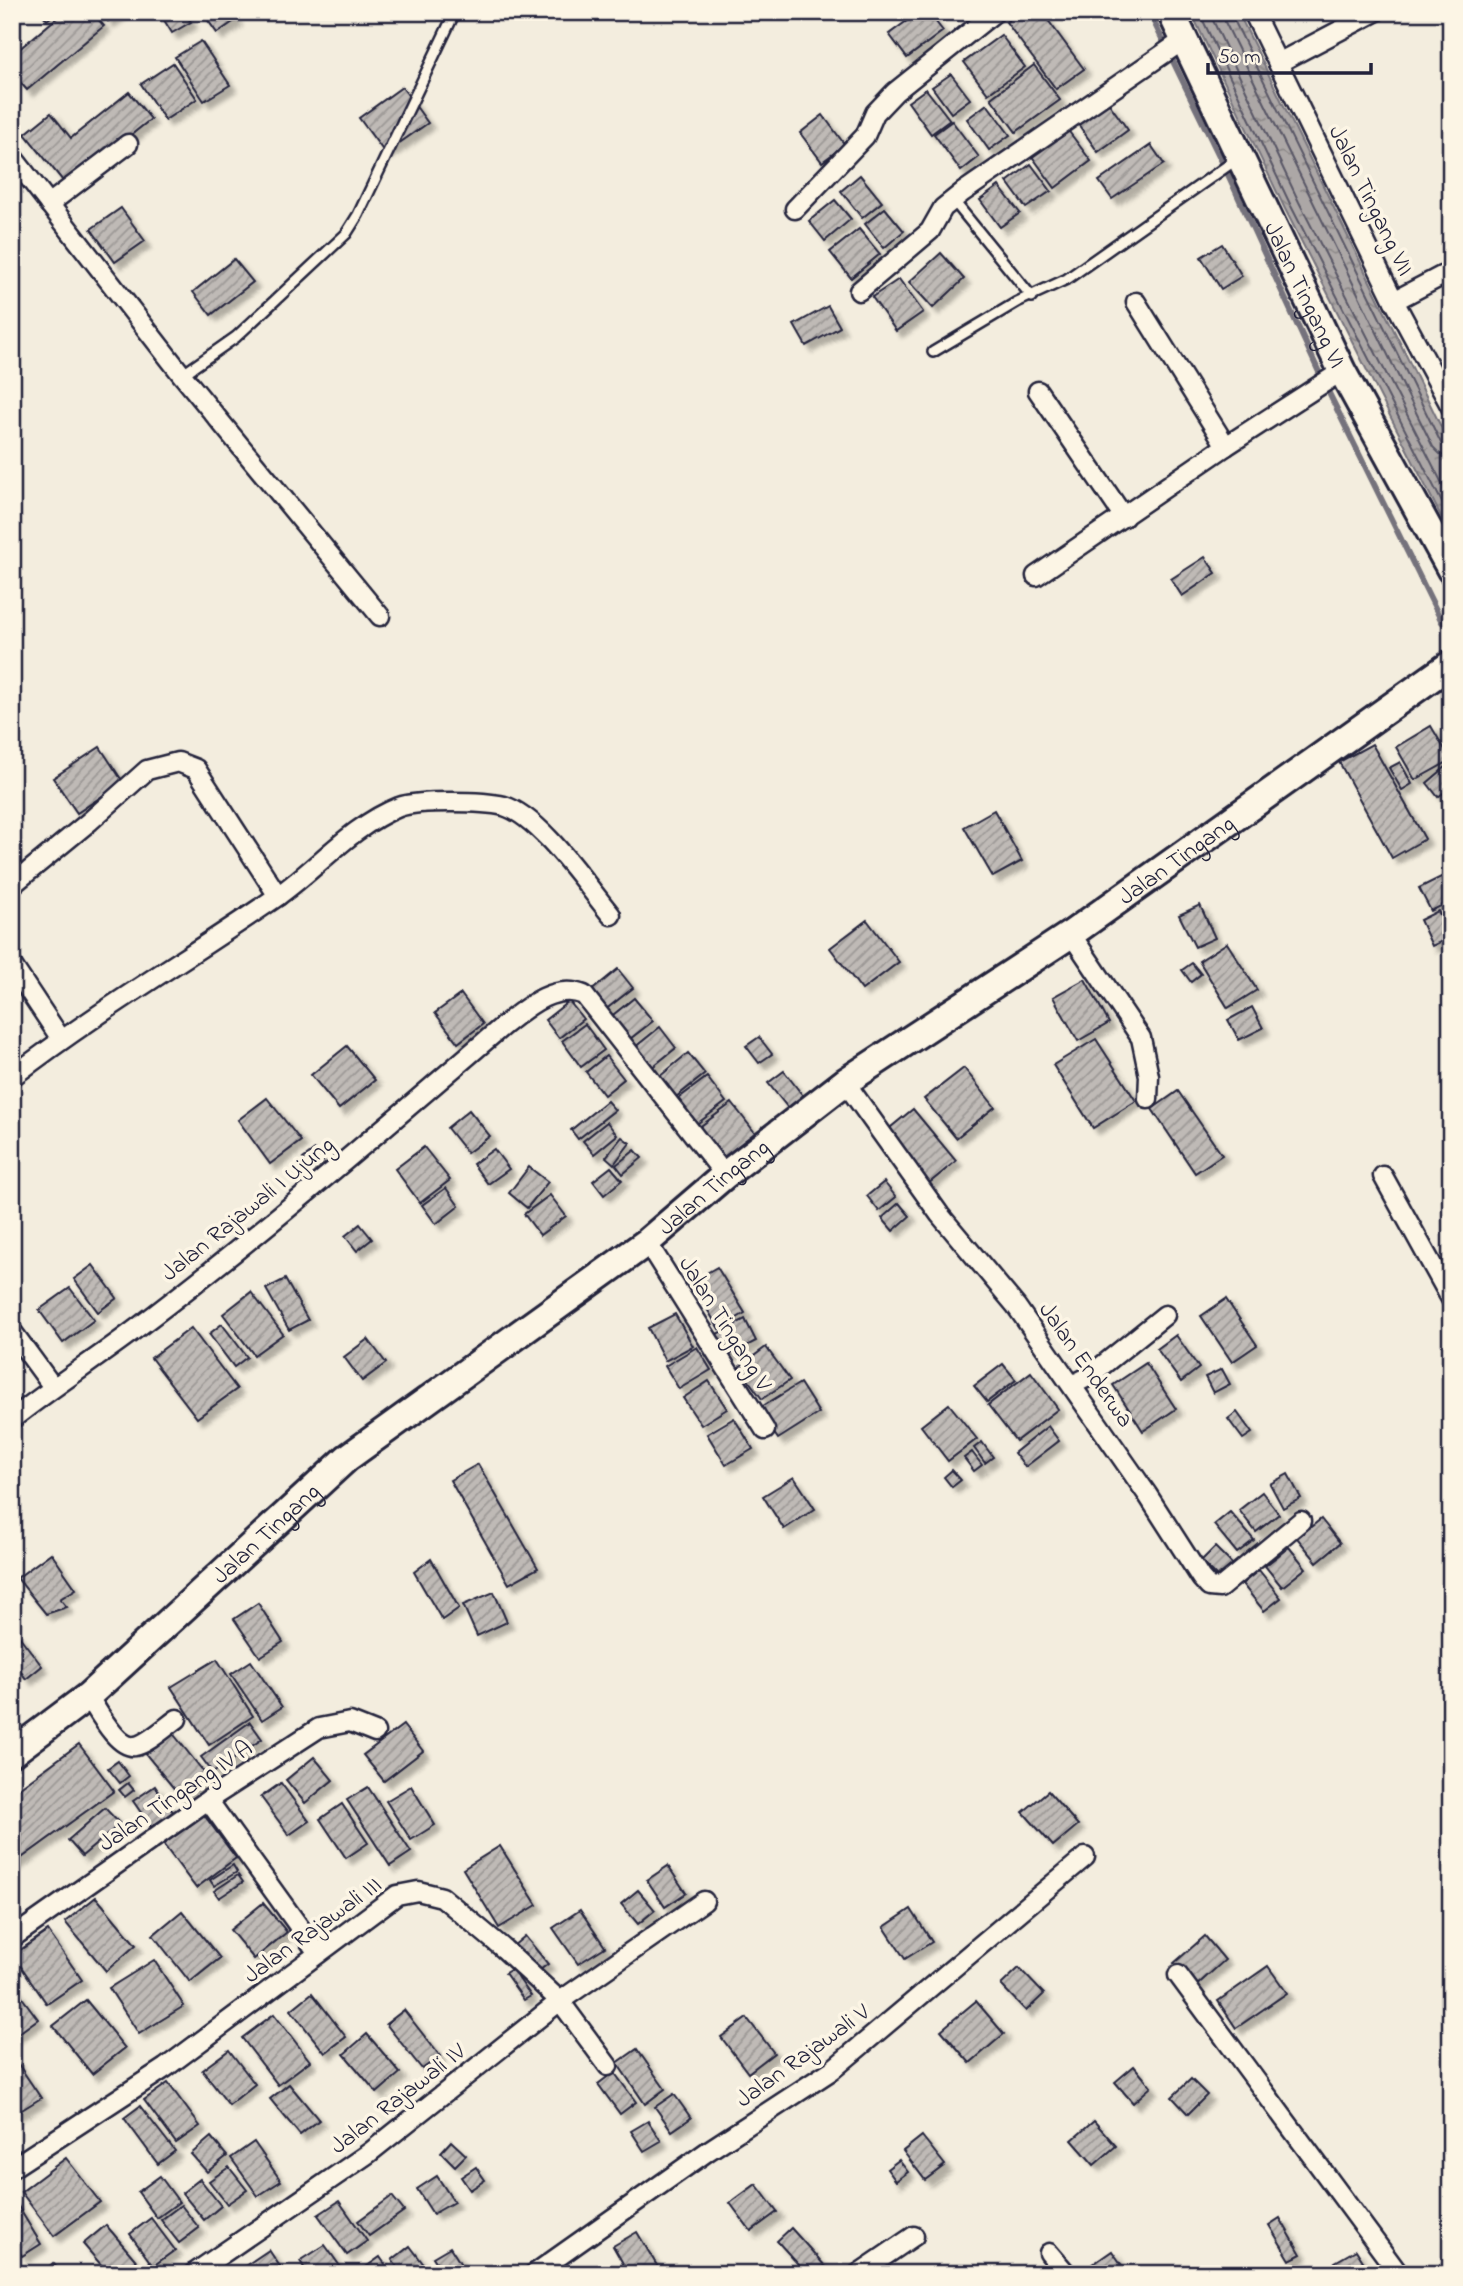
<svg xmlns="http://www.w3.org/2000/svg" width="1463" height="2286" font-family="'Indie Flower',sans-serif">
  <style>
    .water { fill: url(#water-ripples); stroke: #75727b; stroke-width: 2 }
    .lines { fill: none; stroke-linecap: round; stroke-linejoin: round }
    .shore { stroke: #595766; stroke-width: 2 }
    .stream { stroke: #75727b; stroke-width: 6 }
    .building { fill: url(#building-hatch); stroke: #22223b; stroke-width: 2; filter: url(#shadow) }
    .service-casing { stroke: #22223b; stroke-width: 14 }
    .minor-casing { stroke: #22223b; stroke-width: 23 }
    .secondary-casing { stroke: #22223b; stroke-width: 32 }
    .service { stroke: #fcf5e5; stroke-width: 9 }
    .minor { stroke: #fcf5e5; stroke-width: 18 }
    .secondary { stroke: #fcf5e5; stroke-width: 26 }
    .labels { text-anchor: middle; stroke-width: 7; stroke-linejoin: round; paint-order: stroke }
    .street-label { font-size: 24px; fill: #22223b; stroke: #fcf5e5 }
  </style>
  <defs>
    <pattern id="water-ripples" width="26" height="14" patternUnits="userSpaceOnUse" patternTransform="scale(1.75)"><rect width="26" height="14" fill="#aca7a6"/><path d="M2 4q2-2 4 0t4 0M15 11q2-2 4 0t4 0" fill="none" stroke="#8c8888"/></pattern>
    <pattern id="building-hatch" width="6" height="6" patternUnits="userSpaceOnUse" patternTransform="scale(1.75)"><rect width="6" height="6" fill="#bfbab6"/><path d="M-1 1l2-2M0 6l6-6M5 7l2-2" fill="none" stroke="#9b9795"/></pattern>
    <filter id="shadow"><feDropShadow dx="6" dy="6" stdDeviation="2" flood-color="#0004"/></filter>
  </defs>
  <rect width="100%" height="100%" fill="#f3edde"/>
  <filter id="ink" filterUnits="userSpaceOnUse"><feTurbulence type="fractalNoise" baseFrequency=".0143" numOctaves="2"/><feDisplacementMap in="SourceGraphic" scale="14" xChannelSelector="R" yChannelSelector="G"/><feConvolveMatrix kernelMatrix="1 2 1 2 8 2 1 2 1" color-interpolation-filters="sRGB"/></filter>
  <g filter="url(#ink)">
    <!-- water -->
    <polygon class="water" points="1191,12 1238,12 1451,447 1451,536 1285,209"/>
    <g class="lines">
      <!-- shore -->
      <g class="shore">
        <polyline points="1199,12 1291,206 1451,520"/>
        <polyline points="1209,12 1299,202 1451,501"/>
        <polyline points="1223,12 1225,22 1433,447 1441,455 1451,457"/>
        <polyline points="1232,12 1233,18 1441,443 1445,447 1451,448"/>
      </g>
      <!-- stream -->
      <polyline class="stream" points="1149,12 1225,168 1324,383 1442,622"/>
    </g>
    <!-- building -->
    <g class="building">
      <polygon points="41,12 57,12 47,20"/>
      <polygon points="64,12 92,12 104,26 27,90 12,73 12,55"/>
      <polygon points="102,12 121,12 108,21"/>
      <polygon points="159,12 184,12 191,22 172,33"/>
      <polygon points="202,12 231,12 236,20 217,33"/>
      <polygon points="919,12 928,12 943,31 907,58 889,34"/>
      <polygon points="1020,12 1042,12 1084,69 1056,89 1006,22"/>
      <polygon points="1001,35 1025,67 988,94 964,62"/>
      <polygon points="201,41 230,85 204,101 175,57"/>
      <polygon points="173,63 197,99 165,120 141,84"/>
      <polygon points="1034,65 1060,100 1016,132 991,98"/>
      <polygon points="951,74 970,99 951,113 932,87"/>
      <polygon points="402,87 428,123 385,153 359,118"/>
      <polygon points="926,89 950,120 931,134 908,102"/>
      <polygon points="129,92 151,119 67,186 25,134 51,113 71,138"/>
      <polygon points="1108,102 1128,130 1098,152 1078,124"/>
      <polygon points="987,104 1010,135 989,150 967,119"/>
      <polygon points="823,115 845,145 822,162 800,133"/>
      <polygon points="952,121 979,157 961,171 934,134"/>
      <polygon points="1067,129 1091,161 1055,188 1031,155"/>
      <polygon points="1151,145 1164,164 1112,199 1099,181"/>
      <polygon points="1031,164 1051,191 1026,208 1007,182"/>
      <polygon points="860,175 882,202 862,218 841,191"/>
      <polygon points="999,186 1020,213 1000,227 980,200"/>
      <polygon points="835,200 851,219 825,241 809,221"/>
      <polygon points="121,208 145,241 115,262 91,229"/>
      <polygon points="885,208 904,231 884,248 865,224"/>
      <polygon points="859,229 880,254 851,278 830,252"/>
      <polygon points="1222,244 1242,276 1221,289 1201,257"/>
      <polygon points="941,253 964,279 933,308 909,282"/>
      <polygon points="234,259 253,282 211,315 193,292"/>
      <polygon points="899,279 923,312 896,331 872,297"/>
      <polygon points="828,306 840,327 806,346 794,325"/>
      <polygon points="1205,557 1216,573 1182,596 1171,579"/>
      <polygon points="1431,726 1451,760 1415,780 1396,747"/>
      <polygon points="1372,744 1425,839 1392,858 1339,762"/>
      <polygon points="100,747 123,782 77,813 53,778"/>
      <polygon points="1400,762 1412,784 1402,790 1389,768"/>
      <polygon points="1447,766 1451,771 1451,787 1438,797 1427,783"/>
      <polygon points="994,810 1022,861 993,877 964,827"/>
      <polygon points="1451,872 1451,901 1431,911 1419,888"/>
      <polygon points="1200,905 1215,938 1195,947 1179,915"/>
      <polygon points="1438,911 1451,937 1432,946 1420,920"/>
      <polygon points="867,920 899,962 862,990 830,948"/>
      <polygon points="1227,943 1257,990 1228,1008 1199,961"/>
      <polygon points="1192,963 1201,974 1191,982 1182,970"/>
      <polygon points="618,969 633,988 605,1010 590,992"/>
      <polygon points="1085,979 1109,1023 1078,1041 1053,997"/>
      <polygon points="461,994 483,1024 458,1043 435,1013"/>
      <polygon points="634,998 653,1021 626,1042 608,1019"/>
      <polygon points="569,1001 583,1019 559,1038 545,1020"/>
      <polygon points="1252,1007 1263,1028 1239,1040 1228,1020"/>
      <polygon points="585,1024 604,1050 581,1067 562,1041"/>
      <polygon points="660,1027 676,1048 651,1068 634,1048"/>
      <polygon points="759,1037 772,1054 759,1063 746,1046"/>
      <polygon points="1096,1039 1136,1101 1093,1128 1053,1065"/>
      <polygon points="347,1046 375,1080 339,1109 311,1075"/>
      <polygon points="688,1053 705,1074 676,1097 659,1077"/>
      <polygon points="606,1056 624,1079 604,1095 586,1072"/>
      <polygon points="964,1068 995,1107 956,1138 924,1099"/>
      <polygon points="784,1071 807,1101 792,1113 768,1083"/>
      <polygon points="707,1077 726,1102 694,1126 675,1101"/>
      <polygon points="1178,1091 1222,1155 1195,1173 1152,1109"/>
      <polygon points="267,1098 301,1141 270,1164 238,1120"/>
      <polygon points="607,1101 615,1110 578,1139 571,1130"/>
      <polygon points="732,1103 756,1134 718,1163 694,1131"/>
      <polygon points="913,1109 956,1161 928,1184 885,1132"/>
      <polygon points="469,1110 490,1136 467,1153 447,1128"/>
      <polygon points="607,1122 617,1135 594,1154 583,1141"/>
      <polygon points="622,1137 630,1143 614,1164 606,1157"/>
      <polygon points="424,1147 450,1180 420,1203 395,1169"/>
      <polygon points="494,1149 509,1169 488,1184 473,1164"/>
      <polygon points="315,1150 323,1161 311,1170 303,1159"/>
      <polygon points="635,1150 642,1158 623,1174 616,1165"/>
      <polygon points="529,1167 548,1182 527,1208 509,1193"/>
      <polygon points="611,1167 622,1180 604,1195 593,1181"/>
      <polygon points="884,1182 896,1197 879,1211 867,1196"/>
      <polygon points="446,1188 459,1206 436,1224 422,1205"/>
      <polygon points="550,1195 566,1216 540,1235 524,1214"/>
      <polygon points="899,1203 910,1216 893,1231 882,1218"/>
      <polygon points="360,1224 372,1239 357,1251 345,1236"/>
      <polygon points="93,1265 117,1298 98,1312 74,1279"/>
      <polygon points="717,1267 745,1313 719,1329 691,1282"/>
      <polygon points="285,1279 308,1320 289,1330 266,1289"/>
      <polygon points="70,1288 94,1320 63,1343 39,1310"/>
      <polygon points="251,1292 283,1334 254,1355 223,1314"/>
      <polygon points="1226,1299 1257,1345 1232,1362 1201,1316"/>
      <polygon points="675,1314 693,1346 665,1361 648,1328"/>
      <polygon points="745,1319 756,1341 727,1356 715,1335"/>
      <polygon points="222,1324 247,1357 234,1367 209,1334"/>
      <polygon points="191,1328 237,1389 197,1418 151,1358"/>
      <polygon points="1176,1335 1199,1368 1181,1382 1157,1349"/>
      <polygon points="368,1339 386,1363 362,1381 344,1357"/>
      <polygon points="697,1347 711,1370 679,1389 665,1366"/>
      <polygon points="766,1347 790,1380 762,1399 739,1367"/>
      <polygon points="1146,1363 1176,1409 1143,1431 1113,1385"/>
      <polygon points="1003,1364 1016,1380 987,1402 974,1386"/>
      <polygon points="1222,1369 1230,1384 1213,1393 1205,1377"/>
      <polygon points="1031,1372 1058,1409 1016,1441 988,1405"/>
      <polygon points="709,1381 727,1409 701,1425 683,1398"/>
      <polygon points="800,1383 819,1413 778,1439 758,1409"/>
      <polygon points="949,1404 977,1439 948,1461 921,1426"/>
      <polygon points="1237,1412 1252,1433 1243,1439 1228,1419"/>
      <polygon points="734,1418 753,1449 726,1465 707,1434"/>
      <polygon points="1048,1426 1059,1441 1025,1467 1014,1453"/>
      <polygon points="982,1442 993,1457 985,1463 974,1448"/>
      <polygon points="972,1452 982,1465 974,1471 964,1458"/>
      <polygon points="478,1464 538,1568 509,1584 450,1480"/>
      <polygon points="952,1470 961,1480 952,1487 944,1477"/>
      <polygon points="1288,1474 1301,1498 1283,1508 1270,1484"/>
      <polygon points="794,1477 815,1509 784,1529 763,1496"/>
      <polygon points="1262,1492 1279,1514 1256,1532 1239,1510"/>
      <polygon points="1230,1512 1254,1540 1237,1553 1214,1525"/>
      <polygon points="1321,1519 1340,1543 1317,1562 1297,1538"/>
      <polygon points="1215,1547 1235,1567 1221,1581 1201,1561"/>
      <polygon points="1289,1547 1306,1568 1282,1587 1265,1566"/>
      <polygon points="51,1553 76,1589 60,1599 67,1607 46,1614 17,1578"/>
      <polygon points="431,1559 459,1608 442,1620 414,1572"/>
      <polygon points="1259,1570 1281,1598 1264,1611 1242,1584"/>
      <polygon points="494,1592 507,1622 477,1636 463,1605"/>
      <polygon points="258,1603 283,1642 260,1657 234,1619"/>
      <polygon points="16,1632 42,1666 26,1679 19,1669 12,1674 12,1634"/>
      <polygon points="217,1659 253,1716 209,1745 171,1687"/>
      <polygon points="251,1661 282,1707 262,1720 231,1674"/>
      <polygon points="250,1722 262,1739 213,1773 201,1757"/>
      <polygon points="403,1725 423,1751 384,1781 363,1755"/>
      <polygon points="171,1731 207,1776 181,1797 144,1752"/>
      <polygon points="79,1744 114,1791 12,1865 12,1793"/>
      <polygon points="314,1757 333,1780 305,1803 286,1780"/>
      <polygon points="118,1761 129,1776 120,1783 108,1768"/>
      <polygon points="128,1783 134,1790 125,1797 119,1790"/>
      <polygon points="281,1783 309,1821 289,1835 261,1797"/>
      <polygon points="155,1786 173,1812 151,1827 133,1801"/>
      <polygon points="411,1786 435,1825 411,1840 386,1801"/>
      <polygon points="368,1787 411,1852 390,1866 347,1800"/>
      <polygon points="1048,1791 1078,1825 1053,1846 1023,1812"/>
      <polygon points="342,1804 368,1843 346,1858 320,1819"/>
      <polygon points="105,1808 120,1824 82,1856 68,1840"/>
      <polygon points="204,1815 236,1858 196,1888 163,1844"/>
      <polygon points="500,1846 537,1905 499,1928 463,1869"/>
      <polygon points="233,1865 237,1872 214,1886 210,1880"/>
      <polygon points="668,1866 686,1893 665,1907 647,1880"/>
      <polygon points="238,1875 243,1882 219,1898 214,1891"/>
      <polygon points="638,1890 655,1910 638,1924 621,1904"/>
      <polygon points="96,1897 136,1945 106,1971 65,1922"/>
      <polygon points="263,1903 287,1932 254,1959 230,1930"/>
      <polygon points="911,1909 932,1942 905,1959 884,1927"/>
      <polygon points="580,1910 605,1947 578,1964 553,1928"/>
      <polygon points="182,1911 220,1958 190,1982 153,1935"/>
      <polygon points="48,1931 82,1980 47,2004 13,1955"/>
      <polygon points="525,1936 548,1964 536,1973 513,1946"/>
      <polygon points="1205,1936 1225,1960 1195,1987 1174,1963"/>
      <polygon points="154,1960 184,2006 139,2034 109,1988"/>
      <polygon points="1268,1966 1287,1993 1236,2028 1218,2001"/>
      <polygon points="1019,1968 1044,1994 1026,2011 1001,1985"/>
      <polygon points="512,1969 531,1996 524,2000 505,1973"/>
      <polygon points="12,1984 38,2019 12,2038"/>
      <polygon points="312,1993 346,2037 325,2053 291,2010"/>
      <polygon points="86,2000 125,2048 92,2074 53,2026"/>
      <polygon points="976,2001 1004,2034 970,2063 941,2030"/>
      <polygon points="404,2010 440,2056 422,2069 386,2024"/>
      <polygon points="274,2014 310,2061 278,2085 242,2038"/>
      <polygon points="747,2018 774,2053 748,2073 721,2037"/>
      <polygon points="367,2034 400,2073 377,2093 344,2054"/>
      <polygon points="637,2049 665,2089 645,2104 617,2063"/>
      <polygon points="229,2050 255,2084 229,2105 202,2070"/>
      <polygon points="12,2055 41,2098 12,2116"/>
      <polygon points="1134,2066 1151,2087 1133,2103 1115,2082"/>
      <polygon points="614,2072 636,2102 620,2114 598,2084"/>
      <polygon points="1191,2079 1207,2095 1188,2114 1172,2097"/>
      <polygon points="168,2083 200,2126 176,2143 144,2100"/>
      <polygon points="289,2084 319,2120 300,2135 270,2099"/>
      <polygon points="674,2094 691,2118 672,2131 655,2107"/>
      <polygon points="140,2106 175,2151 158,2164 124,2118"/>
      <polygon points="648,2121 661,2141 644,2151 631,2131"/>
      <polygon points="1094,2121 1116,2146 1094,2165 1072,2140"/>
      <polygon points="922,2136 945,2165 925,2180 903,2151"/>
      <polygon points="211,2137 227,2156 207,2172 191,2154"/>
      <polygon points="451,2141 466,2155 455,2166 441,2152"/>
      <polygon points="254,2142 281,2181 258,2196 231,2158"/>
      <polygon points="66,2158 100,2202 54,2236 21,2192"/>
      <polygon points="899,2160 908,2172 896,2181 887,2169"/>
      <polygon points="229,2167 247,2190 227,2204 209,2181"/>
      <polygon points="476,2167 485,2180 470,2190 461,2177"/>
      <polygon points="160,2176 179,2202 157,2218 138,2192"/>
      <polygon points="437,2176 454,2202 433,2214 417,2189"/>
      <polygon points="200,2179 221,2206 204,2220 182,2193"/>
      <polygon points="756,2184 777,2212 751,2231 730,2203"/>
      <polygon points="392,2196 404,2211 369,2236 358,2221"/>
      <polygon points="13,2198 41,2244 22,2256 12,2240"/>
      <polygon points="339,2201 367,2241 347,2255 318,2215"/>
      <polygon points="181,2205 199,2228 179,2243 161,2220"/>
      <polygon points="151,2218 175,2250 153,2266 130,2234"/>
      <polygon points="1280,2218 1301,2254 1290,2260 1269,2225"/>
      <polygon points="106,2225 139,2264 128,2274 109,2274 83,2244"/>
      <polygon points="791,2228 826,2267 818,2274 807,2274 777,2241"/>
      <polygon points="637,2232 662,2274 629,2274 613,2246"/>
      <polygon points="325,2245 342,2269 334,2274 308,2274 300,2261"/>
      <polygon points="410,2246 431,2274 402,2274 392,2260"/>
      <polygon points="450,2247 467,2274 444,2274 433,2257"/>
      <polygon points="269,2250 285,2274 237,2274 236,2272"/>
      <polygon points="1356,2250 1371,2274 1343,2274 1335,2262"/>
      <polygon points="1112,2251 1128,2274 1089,2274 1086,2269"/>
      <polygon points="380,2257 392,2274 356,2274"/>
      <polygon points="53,2263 62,2274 41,2274"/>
    </g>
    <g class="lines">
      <!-- service casing -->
      <g class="service-casing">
        <g id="service">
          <polyline points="953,200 1032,297"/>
          <polyline points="933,352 1017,302 1067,279 1237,159"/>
          <polyline points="182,375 236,337 346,234 358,215 455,12"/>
        </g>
      </g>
      <!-- minor casing -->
      <g class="minor-casing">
        <g id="minor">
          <polyline points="1253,12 1394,301 1451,407"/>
          <polyline points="1278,63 1375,12"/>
          <polyline points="12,156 182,375 380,616"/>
          <polyline points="49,204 128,144"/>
          <polyline points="795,209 865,136 875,113 895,92 995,12"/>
          <polyline points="859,291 930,231 943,208 963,192 1185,39"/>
          <polyline points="1394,301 1451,271"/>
          <polyline points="1136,302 1226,446"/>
          <polyline points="1038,391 1124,517"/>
          <polyline points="1036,576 1226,446 1342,371"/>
          <polyline points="12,885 90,821 147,770 178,762 196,769 278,896"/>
          <polyline points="1071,934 1141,1038 1149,1076 1148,1099"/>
          <polyline points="12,965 61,1039"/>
          <path d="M 12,1077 C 96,1012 188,958 275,898 C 317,869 351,826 399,807 C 418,800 484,801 504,806 C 541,817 586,885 611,915"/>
          <polyline points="845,1082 940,1215 1016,1306 1147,1494 1201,1578 1209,1587 1220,1588 1301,1521"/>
          <polyline points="1383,1176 1451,1299"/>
          <polyline points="647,1242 765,1430"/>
          <polyline points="12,1331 53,1387"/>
          <polyline points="1072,1385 1088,1377 1165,1315"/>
          <path d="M 12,1419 C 55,1385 101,1356 145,1322 C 269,1228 386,1126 504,1025 C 527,1007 554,983 584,995 L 725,1175"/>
          <path d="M 88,1696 C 97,1709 117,1749 135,1746 C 146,1745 167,1726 177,1719"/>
          <polyline points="208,1800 318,1953"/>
          <polyline points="12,1938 208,1800 319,1728 350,1722 375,1732"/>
          <polyline points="1178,1975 1399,2274"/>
          <polyline points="12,2168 165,2068 397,1895 418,1891 442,1897 504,1949 560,2001 704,1901"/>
          <polyline points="1049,2253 1067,2274"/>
          <polyline points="193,2274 369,2153 560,2001 608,2066"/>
          <polyline points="534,2274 708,2151 832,2070 1085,1857"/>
          <polyline points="858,2274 914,2236"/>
        </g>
      </g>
      <!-- secondary casing -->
      <g class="secondary-casing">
        <g id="secondary">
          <path id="s1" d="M 1171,12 L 1342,371 L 1451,570"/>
          <path id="s2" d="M 12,1753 L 88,1696 L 347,1458 L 647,1242 L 725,1175 L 845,1082 L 1071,934 L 1451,664"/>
        </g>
      </g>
      <!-- service -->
      <use href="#service" class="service"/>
      <!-- minor -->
      <use href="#minor" class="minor"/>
      <!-- secondary -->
      <use href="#secondary" class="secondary"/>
    </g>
  </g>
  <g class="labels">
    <!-- street labels -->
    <g class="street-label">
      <text transform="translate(1372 200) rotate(64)" y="8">Jalan Tingang VII</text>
      <text dy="8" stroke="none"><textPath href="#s1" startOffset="313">Jalan Tingang VI</textPath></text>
      <text dy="8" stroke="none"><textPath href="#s2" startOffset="1470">Jalan Tingang</textPath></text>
      <text dy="8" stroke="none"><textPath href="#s2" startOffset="903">Jalan Tingang</textPath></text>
      <text transform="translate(247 1208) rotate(-39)" y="8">Jalan Rajawali I Ujung</text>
      <text transform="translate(726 1323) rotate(58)" y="8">Jalan Tingang V</text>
      <text transform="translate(1087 1364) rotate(55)" y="8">Jalan Enderwa</text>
      <text dy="8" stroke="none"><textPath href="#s2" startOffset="336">Jalan Tingang</textPath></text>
      <text transform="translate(175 1795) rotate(-34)" y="8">Jalan Tingang IV A</text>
      <text transform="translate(312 1929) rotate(-36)" y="8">Jalan Rajawali III</text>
      <text transform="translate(802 2055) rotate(-36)" y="8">Jalan Rajawali V</text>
      <text transform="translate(397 2098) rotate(-38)" y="8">Jalan Rajawali IV</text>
    </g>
  </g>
  <!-- margin -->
  <rect width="1463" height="2286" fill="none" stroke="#fcf5e5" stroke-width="42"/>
  <rect x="21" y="21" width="1421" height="2244" fill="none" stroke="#22223b" stroke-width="2.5" filter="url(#ink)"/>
  <!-- scale -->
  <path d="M1208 63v10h163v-10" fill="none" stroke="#22223b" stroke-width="3.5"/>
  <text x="1218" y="63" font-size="21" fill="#22223b" stroke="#fcf5e5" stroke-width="5" paint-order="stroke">50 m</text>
</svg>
